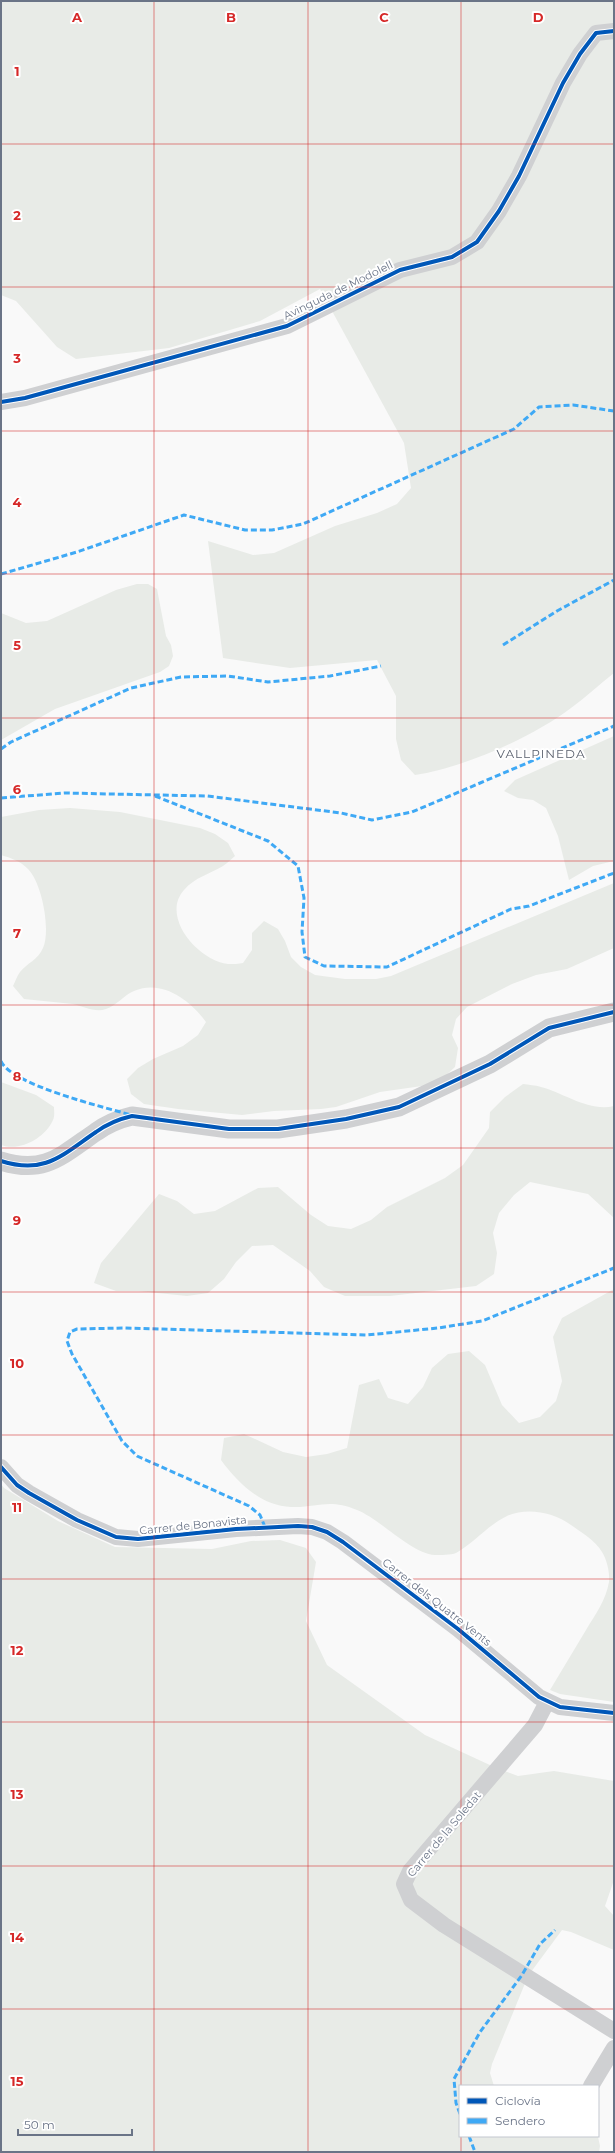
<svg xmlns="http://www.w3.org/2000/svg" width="615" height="2153" font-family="Montserrat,sans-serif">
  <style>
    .green { fill: #e8ebe7 }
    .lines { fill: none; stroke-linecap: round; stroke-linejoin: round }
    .minor { stroke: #cfd0d2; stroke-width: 16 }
    .tertiary { stroke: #cfd0d2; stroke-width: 19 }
    .quiet { stroke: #3fa9f5; stroke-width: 3; stroke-dasharray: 6 3; stroke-linecap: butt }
    .cycleway-casing { stroke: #fff; stroke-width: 6 }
    .cycleway { stroke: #0057b8; stroke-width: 4 }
    .grid { fill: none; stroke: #d62828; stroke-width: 1; stroke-opacity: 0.55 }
    .labels { text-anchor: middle; stroke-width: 4; stroke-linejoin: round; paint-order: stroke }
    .street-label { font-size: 11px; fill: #6a7487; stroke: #fff }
    .neighbourhood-label { font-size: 12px; letter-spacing: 1px; fill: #585f6c; stroke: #fff }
    .grid-label { font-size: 13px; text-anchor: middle; font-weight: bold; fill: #d62828; stroke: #fff; stroke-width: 4; stroke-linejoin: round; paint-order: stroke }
  </style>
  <rect width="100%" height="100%" fill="#f9f9f9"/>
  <!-- green -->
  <g class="green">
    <path d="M 1,1 L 614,1 L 614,673 C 600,684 586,697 571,708 C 533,737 463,768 415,775 L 401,760 L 396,739 L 396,696 L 377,660 L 290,668 L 223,658 L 208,541 L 253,555 L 274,553 L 335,526 L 377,513 L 397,504 L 411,488 L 404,443 L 320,289 L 260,321 L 169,348 L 76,359 L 57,347 L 16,301 L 1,295 Z"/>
    <polygon points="137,584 148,584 157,589 166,636 171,645 173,656 169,666 160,672 55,709 1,740 1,613 26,623 47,621 116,590"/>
    <polygon points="614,736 614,861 593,866 569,880 558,836 546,808 533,800 518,798 504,791 515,780"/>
    <path d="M 70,808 L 120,812 L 200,828 L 215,834 L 228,843 L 235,856 C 231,859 228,863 223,866 C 210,874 195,877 184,890 C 160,917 199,961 228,964 C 233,964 239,964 243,963 L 252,950 L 252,933 L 264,921 L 278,929 L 285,941 L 291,957 L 301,967 L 315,975 L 345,979 L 376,979 L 391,976 L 614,883 L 614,948 L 567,969 L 536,975 L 512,984 L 467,1007 L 456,1019 L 452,1035 L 458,1048 L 455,1067 L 443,1078 L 429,1085 L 380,1092 L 336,1107 L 321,1109 L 274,1111 L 242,1115 L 178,1109 L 144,1104 L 131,1094 L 127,1079 L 138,1068 L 153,1059 L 183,1046 L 198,1035 L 206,1022 C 190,1000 162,979 134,991 C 124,995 116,1006 106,1009 C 95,1013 83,1006 73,1004 C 57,1002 40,1001 24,999 L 13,986 C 15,982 17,976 20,972 C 27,963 38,960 43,948 C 51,930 42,883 28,869 C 20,861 11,858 1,855 L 1,817 L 39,810 Z"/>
    <path d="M 1,1082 L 36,1095 L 54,1107 C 54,1111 55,1116 53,1120 C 45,1138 20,1152 1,1145 Z"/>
    <path d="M 523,1084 C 529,1085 535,1085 541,1087 C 564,1093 589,1112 614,1106 L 614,1218 L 588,1194 L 530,1182 L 514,1195 L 499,1213 L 493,1233 L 497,1253 L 494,1274 L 476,1286 L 390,1296 L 345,1296 L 324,1287 L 310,1271 L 273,1245 L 252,1246 L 236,1262 L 224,1279 L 208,1293 L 187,1296 L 138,1291 L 116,1291 L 94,1283 L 101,1263 L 159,1194 L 177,1201 L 194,1214 L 215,1211 L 258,1188 L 278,1187 L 311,1215 L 328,1226 L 351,1229 L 371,1220 L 387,1207 L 445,1178 L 463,1165 L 489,1128 L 490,1112 L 505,1097 Z"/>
    <path d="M 614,1289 L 614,1702 L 560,1694 L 550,1690 C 562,1670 574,1650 586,1630 C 595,1615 606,1600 609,1582 C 610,1573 607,1560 602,1552 C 596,1541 581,1532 571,1525 C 553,1512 527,1507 507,1516 C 488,1525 474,1543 456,1553 C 451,1555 440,1555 435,1555 C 412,1554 380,1519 357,1510 C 328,1498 318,1508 291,1507 C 261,1506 238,1483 221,1460 L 224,1438 L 244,1434 L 283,1452 L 306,1457 L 327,1454 L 347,1448 L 359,1385 L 379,1379 L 388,1398 L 408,1404 L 423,1387 L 432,1368 L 448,1354 L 469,1351 L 485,1365 L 502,1405 L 519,1423 L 540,1417 L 556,1401 L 562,1381 L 553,1337 L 562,1318 Z"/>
    <polygon points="1,1484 4,1488 58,1521 115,1547 212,1549 251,1541 280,1540 306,1548 316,1562 306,1621 327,1665 425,1735 492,1766 518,1776 554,1771 614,1781 614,1880 605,1906 614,1916 614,1950 571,1932 562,1930 528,1976 492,2064 490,2073 494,2086 460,2086 460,2136 594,2136 598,2137 600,2146 599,2152 1,2152"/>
  </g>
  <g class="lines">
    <!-- minor -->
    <g class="minor">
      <polyline points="1,402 25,398 287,326 400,270 452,257 477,242 499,211 519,176 563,83 580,54 596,33 614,31"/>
      <polyline points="1,1467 17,1485 29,1493 77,1520 116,1537 138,1539 236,1529 298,1526 312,1527 327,1532 343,1542 458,1629 539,1697 560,1707 614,1713"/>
      <polyline points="547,1702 535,1725 410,1871 404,1884 411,1900 444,1925 614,2031"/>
      <polyline points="591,2086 614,2048"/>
    </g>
    <!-- tertiary -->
    <path class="tertiary" d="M 1,1161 C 45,1175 62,1155 96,1132 C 107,1124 119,1119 132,1116 L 229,1129 L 278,1129 L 346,1119 L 399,1107 L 490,1064 L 549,1028 L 614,1012"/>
    <!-- quiet -->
    <g class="quiet">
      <polyline points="1,574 77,552 184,515 245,530 272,530 303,524 514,429 539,407 573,405 614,411"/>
      <polyline points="503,645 557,611 614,580"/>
      <polyline points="1,749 11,742 131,688 181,677 228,676 268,682 330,676 381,666"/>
      <polyline points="155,796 268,841 298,866 304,898 302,932 305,957 324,966 387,967 511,909 529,906 614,873"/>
      <polyline points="1,798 64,793 207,796 341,813 372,820 412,812 614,726"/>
      <path d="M 1,1061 C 11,1085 104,1107 131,1115"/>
      <polyline points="265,1527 260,1515 249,1506 137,1456 122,1441 72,1354 67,1341 70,1332 77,1329 124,1328 367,1335 438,1328 482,1321 614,1268"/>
      <polyline points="460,2114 456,2103 454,2079 480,2032 522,1975 540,1944 555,1930"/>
      <polyline points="469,2136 475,2152"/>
    </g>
    <!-- cycleway casing -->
    <g class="cycleway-casing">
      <g id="cycleway">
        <polyline points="1,402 25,398 287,326 400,270 452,257 477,242 499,211 519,176 563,83 580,54 596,33 614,31"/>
        <path d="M 1,1161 C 45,1175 62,1155 96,1132 C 107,1124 119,1119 132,1116 L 229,1129 L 278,1129 L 346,1119 L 399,1107 L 490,1064 L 549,1028 L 614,1012"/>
        <polyline points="1,1467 17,1485 29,1493 77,1520 116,1537 138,1539 236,1529 298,1526 312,1527 327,1532 343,1542 458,1629 539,1697 560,1707 614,1713"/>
      </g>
    </g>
    <!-- cycleway -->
    <use href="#cycleway" class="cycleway"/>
  </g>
  <!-- grid -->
  <path class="grid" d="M 154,1 L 154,2152M 308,1 L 308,2152M 461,1 L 461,2086M 1,144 L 614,144M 1,287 L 614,287M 1,431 L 614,431M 1,574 L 614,574M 1,718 L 614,718M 1,861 L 614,861M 1,1005 L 614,1005M 1,1148 L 614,1148M 1,1292 L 614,1292M 1,1435 L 614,1435M 1,1579 L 614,1579M 1,1722 L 614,1722M 1,1866 L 614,1866M 1,2009 L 614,2009M 461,2136 L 461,2152"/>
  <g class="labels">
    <!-- street labels -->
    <g class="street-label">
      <text transform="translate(338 290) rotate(-26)" y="4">Avinguda de Modolell</text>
      <text transform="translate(193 1525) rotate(-6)" y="4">Carrer de Bonavista</text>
      <text transform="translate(437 1602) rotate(38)" y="4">Carrer dels Quatre Vents</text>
      <text transform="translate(444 1834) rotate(-50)" y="4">Carrer de la Soledat</text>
    </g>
    <!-- neighbourhood labels -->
    <g class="neighbourhood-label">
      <text x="541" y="758">VALLPINEDA</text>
    </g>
  </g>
  <g class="grid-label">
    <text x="77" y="22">A</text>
    <text x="231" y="22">B</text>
    <text x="384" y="22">C</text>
    <text x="538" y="22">D</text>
    <text x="17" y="76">1</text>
    <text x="17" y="220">2</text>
    <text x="17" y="363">3</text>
    <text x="17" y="507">4</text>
    <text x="17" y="650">5</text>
    <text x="17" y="794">6</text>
    <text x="17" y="938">7</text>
    <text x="17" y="1081">8</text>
    <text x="17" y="1225">9</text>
    <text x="17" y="1368">10</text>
    <text x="17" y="1512">11</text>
    <text x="17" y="1655">12</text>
    <text x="17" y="1799">13</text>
    <text x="17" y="1942">14</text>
    <text x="17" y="2086">15</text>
  </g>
  <!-- border -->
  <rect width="615" height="2153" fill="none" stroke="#6a7487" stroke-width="4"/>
  <!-- legend -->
  <rect x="459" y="2085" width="140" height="52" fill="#ffffff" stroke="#c3c7cf"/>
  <rect x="467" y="2098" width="20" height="6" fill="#0057b8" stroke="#c3c7cf"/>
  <text x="495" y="2105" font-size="12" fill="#6a7487">Ciclovía</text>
  <rect x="467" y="2118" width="20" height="6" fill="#3fa9f5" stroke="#c3c7cf"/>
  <text x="495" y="2125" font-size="12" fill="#6a7487">Sendero</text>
  <!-- scale -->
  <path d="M18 2129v6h114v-6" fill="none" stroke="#6a7487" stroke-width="2"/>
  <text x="24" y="2129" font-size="12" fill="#6a7487" stroke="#ffffff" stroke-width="3" paint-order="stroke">50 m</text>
</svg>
